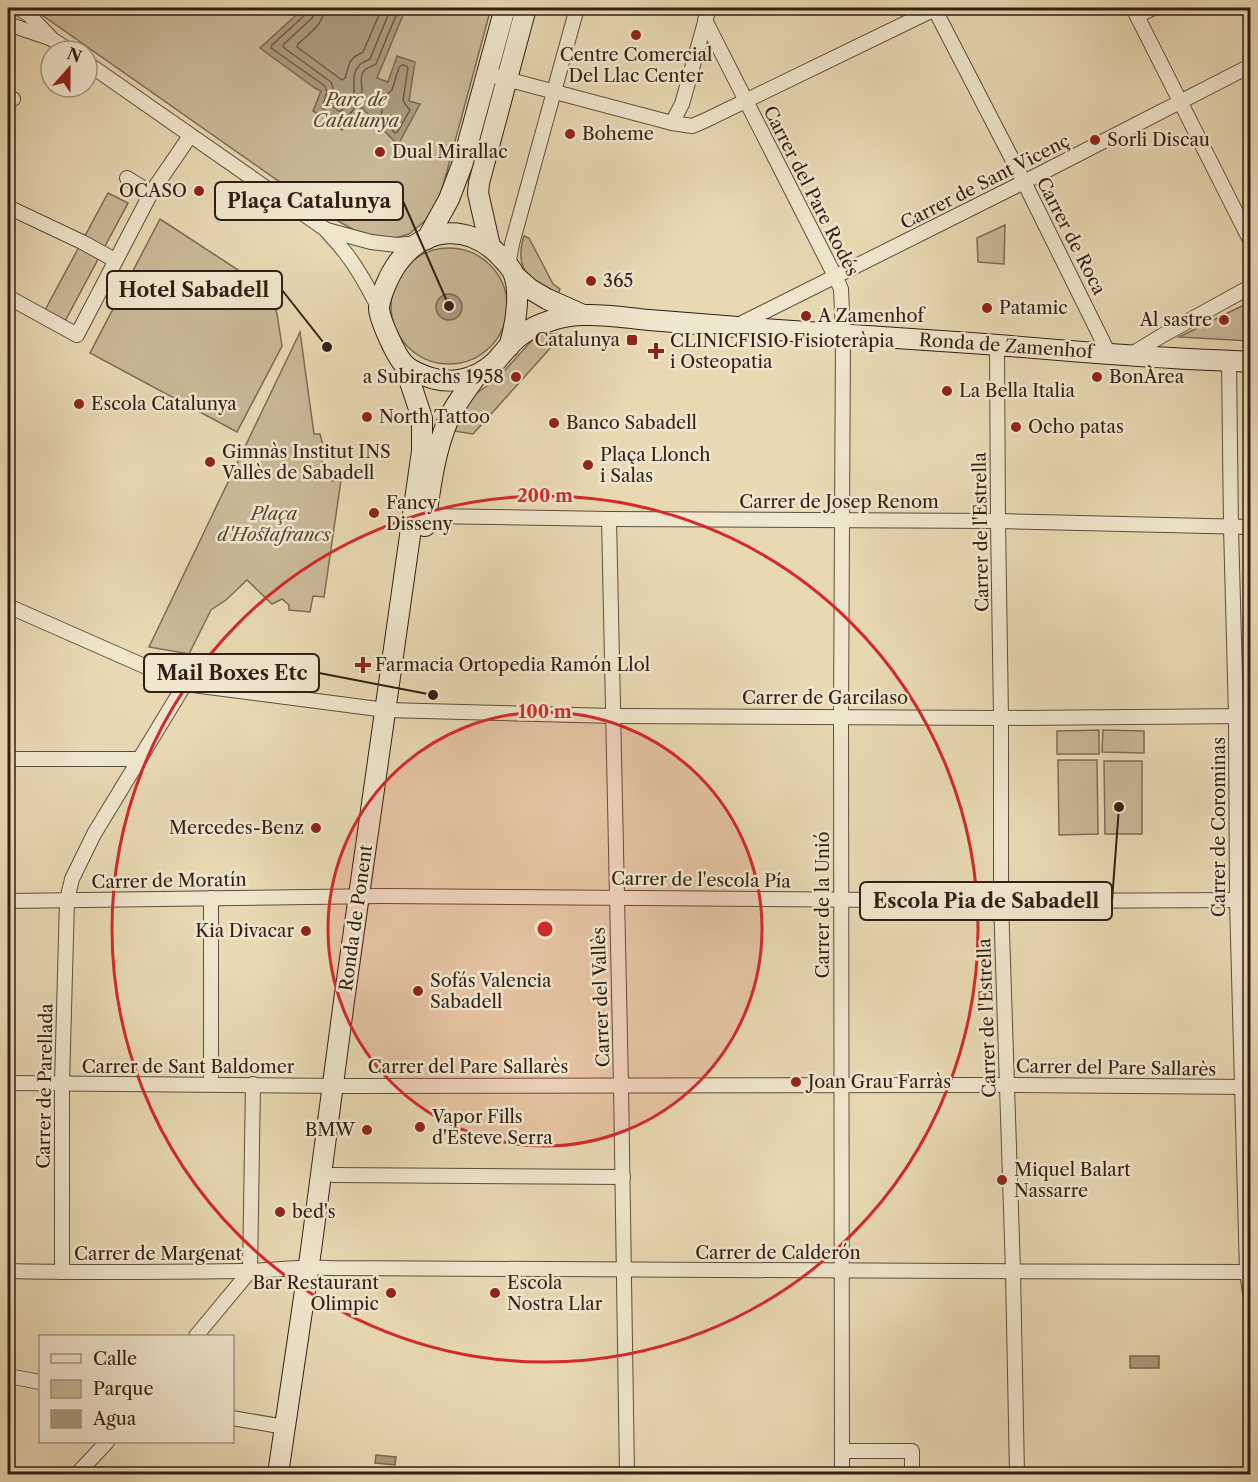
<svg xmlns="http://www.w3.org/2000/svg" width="1258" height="1482" font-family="'Libre Caslon Text',serif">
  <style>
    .green { fill: #c9b998; stroke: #7d6c56; stroke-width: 1.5 }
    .water { fill: #aa9a7d; stroke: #7a6953; stroke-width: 1.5 }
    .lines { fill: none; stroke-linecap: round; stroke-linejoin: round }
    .shore { stroke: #6e5c48; stroke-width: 1.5 }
    .street-casing { stroke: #5f4e3c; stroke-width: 16 }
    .secondary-casing { stroke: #311f14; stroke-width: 22 }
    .street { stroke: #f0e6ce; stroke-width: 14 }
    .secondary { stroke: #f0e6ce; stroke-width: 20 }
    .ring { fill: none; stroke: #d62828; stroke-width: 3 }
    .poi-dot { fill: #8f2418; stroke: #f0e6ce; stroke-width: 2 }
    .labels { text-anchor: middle; stroke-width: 5; stroke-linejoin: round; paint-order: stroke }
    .poi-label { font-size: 18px; fill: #311f14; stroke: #f0e6ce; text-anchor: start }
    .park-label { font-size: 18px; font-style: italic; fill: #574635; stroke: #f0e6ce }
    .street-label { font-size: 18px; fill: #311f14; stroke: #f0e6ce }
    .centre { fill: #d62828; stroke: #f0e6ce; stroke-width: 3 }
    .ring-label { font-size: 18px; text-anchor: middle; font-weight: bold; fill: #d62828; stroke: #f0e6ce; stroke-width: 5; stroke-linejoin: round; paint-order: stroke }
    .leader { fill: none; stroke: #311f14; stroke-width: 2 }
    .callout-dot { fill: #311f14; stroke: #f0e6ce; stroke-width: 2 }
    .callout { fill: #f0e6ce; stroke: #311f14; stroke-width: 2 }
    .callout-label { font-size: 20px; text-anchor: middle; font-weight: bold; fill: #311f14 }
  </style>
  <rect width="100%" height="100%" fill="#e8d9b3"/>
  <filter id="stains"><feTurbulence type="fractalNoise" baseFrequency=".00333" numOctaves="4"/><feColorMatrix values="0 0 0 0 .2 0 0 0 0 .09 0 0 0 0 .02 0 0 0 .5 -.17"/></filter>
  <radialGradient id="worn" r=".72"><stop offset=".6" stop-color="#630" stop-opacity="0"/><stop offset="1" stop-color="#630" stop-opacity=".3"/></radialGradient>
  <!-- green -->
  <g class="green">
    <polygon points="32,8 491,8 440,197 426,220 409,234 389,240 366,237 321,211"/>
    <polygon points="108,193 128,203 64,323 44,312"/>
    <polygon points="160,219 255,281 257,292 256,296 259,295 262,299 273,299 277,314 282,346 237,432 90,353"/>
    <polygon points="1005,225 1004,264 978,262 977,238"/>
    <path d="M 524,236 L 529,238 L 553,284 L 560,289 L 558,294 C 531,279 513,272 524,236 Z"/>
    <circle cx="449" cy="306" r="58"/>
    <polygon points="1250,302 1250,341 1179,337"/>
    <polygon points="300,332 314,434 320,434 323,445 321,455 323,467 329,478 333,481 341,480 324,597 313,596 310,612 289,610 289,605 282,599 272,604 247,580 226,600 211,610 189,654 149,647"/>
    <polygon points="543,333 562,335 473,434 454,431 458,417 474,395 498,378 534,338"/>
    <polygon points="1099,730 1099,754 1057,754 1057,731"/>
    <polygon points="1103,730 1144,731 1144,753 1102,752"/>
    <polygon points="1058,760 1097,760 1098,834 1059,835"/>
    <polygon points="1104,761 1142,761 1142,834 1105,834"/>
    <rect x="360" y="1469" width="36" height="5"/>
  </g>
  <!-- water -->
  <g class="water">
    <polygon points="304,8 406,8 377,78 388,82 397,56 415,62 409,101 420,104 398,145 360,106 361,113 355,116 356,118 342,130 313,111 321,91 315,88 260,48"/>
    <circle cx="449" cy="307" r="13"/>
    <rect x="1130" y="1356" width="29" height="12"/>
    <polygon points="376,1455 396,1457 395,1465 375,1463"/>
  </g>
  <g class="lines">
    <!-- shore -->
    <g class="shore">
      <path d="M 308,8 L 306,14 L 272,45 L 271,48 L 325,86 L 327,92 L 322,108 L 341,122 C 350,116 361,101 362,90 C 362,85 359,76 364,71 C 366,68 373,66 376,64 L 399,8"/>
      <polyline points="315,8 315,13 312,18 284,44 283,47 331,82 334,92 331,105 340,112 348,104 354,93 354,76 356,70 360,64 370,59 391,8"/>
      <path d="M 324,8 C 324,24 310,33 298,44 L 297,47 L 342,80 L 345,78 L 350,62 L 354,57 L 363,52 L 382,8"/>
      <polygon points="402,65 406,66 408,68 403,100 405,104 410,110 398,131 395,133 381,118 382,111 381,105 385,96 392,90 399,67"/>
    </g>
    <!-- street casing -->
    <g class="street-casing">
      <g id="street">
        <polyline points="18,8 28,14 53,40 70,51"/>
        <polyline points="934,8 1024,182 1109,354"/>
        <polyline points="1133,8 1250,240"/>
        <polyline points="1137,16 1153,8"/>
        <polyline points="705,20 835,276 841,289 843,334 841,716 842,1474"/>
        <polyline points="8,24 49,38"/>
        <path d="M 87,63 L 325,229 C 331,236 338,243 344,251 C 358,268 369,289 379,309"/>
        <polyline points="487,74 672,123 692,126 704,121 937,8"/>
        <polyline points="8,99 13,99"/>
        <polyline points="672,123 682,104 709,8"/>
        <polyline points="127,178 151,193"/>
        <polyline points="8,207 82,242 115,260"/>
        <polyline points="327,230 371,242 397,245 419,243"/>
        <polyline points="508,266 512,244 577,8"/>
        <polyline points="8,297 77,335 151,193 190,136"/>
        <polyline points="736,326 1024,182 1250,66"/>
        <polyline points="997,345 998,521 1001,718 1001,901 1013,1271 1017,1474"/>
        <polyline points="1130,355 1163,335 1250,287"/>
        <polyline points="1229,360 1231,527 1236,716 1237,900 1247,1272 1250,1293"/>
        <polyline points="427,516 609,519 998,521 1250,527"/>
        <polyline points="609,519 621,1085 627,1474"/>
        <polyline points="8,606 185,684 386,710 614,716 1001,718 1250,716"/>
        <polyline points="8,759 140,759"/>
        <polyline points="8,901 383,896 1001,901 1250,900"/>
        <polyline points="8,1083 346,1086 1007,1085 1250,1087"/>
        <polyline points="211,1084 211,898"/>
        <polyline points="333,1175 623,1177"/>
        <path d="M 8,1271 C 86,1273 164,1272 242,1271 C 271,1271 300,1266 329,1268 C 636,1271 943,1271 1250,1272"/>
        <polyline points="250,1271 253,1084"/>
        <polyline points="62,1272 62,1084 67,900 72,879 94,834 185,684"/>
        <polyline points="196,1336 250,1271"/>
        <polyline points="8,1376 40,1382"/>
        <polyline points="232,1418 285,1427"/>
        <polyline points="842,1451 912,1451 912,1474"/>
        <polyline points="77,1474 107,1442"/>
      </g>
    </g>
    <!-- secondary casing -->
    <g class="secondary-casing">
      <g id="secondary">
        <polyline points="427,239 449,199 462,165 505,8"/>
        <polyline points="490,246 478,193 479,183 526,8"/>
        <polyline points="515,276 530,289 547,299 583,315"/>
        <path d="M 509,347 C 515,328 521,294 514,275 C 512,268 505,262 500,256 C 468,223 424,226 397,264 C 390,274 380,295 379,308 C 379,319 396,355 403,363 C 410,371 424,376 435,379 C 458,384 479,377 496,361 C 504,352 511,342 521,335 C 538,323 563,315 583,315 C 605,314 628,318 649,320 C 687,323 725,326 763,329 C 842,334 920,339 998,345 C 1056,350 1114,355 1172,358 C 1198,360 1224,360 1250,362"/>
        <path d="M 425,526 C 430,490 434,452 449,418 C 456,403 467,389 477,375"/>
        <polyline points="278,1474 311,1250 344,1001 422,451 422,418 404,364"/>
      </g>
    </g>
    <!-- street -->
    <use href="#street" class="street"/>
    <!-- secondary -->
    <use href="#secondary" class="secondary"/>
  </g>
  <!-- distance rings -->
  <circle cx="545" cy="929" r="217" fill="#d62828" fill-opacity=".12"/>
  <g class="ring">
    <circle cx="545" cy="929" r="217"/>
    <circle cx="545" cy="929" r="433"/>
  </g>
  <!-- markers -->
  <g class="poi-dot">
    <circle cx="636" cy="35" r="6"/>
    <circle cx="570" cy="134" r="6"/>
    <circle cx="1095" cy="140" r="6"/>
    <circle cx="380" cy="152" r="6"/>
    <circle cx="199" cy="191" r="6"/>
    <circle cx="591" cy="281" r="6"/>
    <circle cx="987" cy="308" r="6"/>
    <circle cx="806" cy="316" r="6"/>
    <circle cx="1224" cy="320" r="6"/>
    <rect x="626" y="334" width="12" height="12" rx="3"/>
    <path d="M653 342h6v6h6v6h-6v6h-6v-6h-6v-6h6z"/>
    <circle cx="516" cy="377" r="6"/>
    <circle cx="1097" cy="377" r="6"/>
    <circle cx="947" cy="391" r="6"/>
    <circle cx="79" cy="404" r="6"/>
    <circle cx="367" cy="417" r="6"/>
    <circle cx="554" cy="423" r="6"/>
    <circle cx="1016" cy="427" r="6"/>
    <circle cx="210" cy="462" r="6"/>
    <circle cx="588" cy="465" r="6"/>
    <circle cx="374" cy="513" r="6"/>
    <path d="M360 656h6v6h6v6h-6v6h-6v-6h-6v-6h6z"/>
    <circle cx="316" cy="828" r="6"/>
    <circle cx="306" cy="931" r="6"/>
    <circle cx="418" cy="991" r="6"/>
    <circle cx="796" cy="1082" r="6"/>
    <circle cx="420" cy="1127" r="6"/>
    <circle cx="367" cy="1130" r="6"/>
    <circle cx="1002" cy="1180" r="6"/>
    <circle cx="280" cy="1212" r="6"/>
    <circle cx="391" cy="1293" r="6"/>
    <circle cx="495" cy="1293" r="6"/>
  </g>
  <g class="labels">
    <!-- poi labels -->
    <g class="poi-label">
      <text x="636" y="61" text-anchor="middle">Centre Comercial<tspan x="636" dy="21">Del Llac Center</tspan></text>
      <text x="582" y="140">Boheme</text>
      <text x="1107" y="146">Sorli Discau</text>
      <text x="392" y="158">Dual Mirallac</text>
      <text x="187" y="197" text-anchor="end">OCASO</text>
      <text x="603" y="287">365</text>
      <text x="999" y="314">Patamic</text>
      <text x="818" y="322">A Zamenhof</text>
      <text x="1212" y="326" text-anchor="end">Al sastre</text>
      <text x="620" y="346" text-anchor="end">Catalunya</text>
      <text x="670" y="347">CLINICFISIO Fisioteràpia<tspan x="670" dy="21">i Osteopatia</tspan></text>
      <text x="504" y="383" text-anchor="end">a Subirachs 1958</text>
      <text x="1109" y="383">BonÀrea</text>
      <text x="959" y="397">La Bella Italia</text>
      <text x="91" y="410">Escola Catalunya</text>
      <text x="379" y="423">North Tattoo</text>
      <text x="566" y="429">Banco Sabadell</text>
      <text x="1028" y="433">Ocho patas</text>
      <text x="222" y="458">Gimnàs Institut INS<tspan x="222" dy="21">Vallès de Sabadell</tspan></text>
      <text x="600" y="461">Plaça Llonch<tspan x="600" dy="21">i Salas</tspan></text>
      <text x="386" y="509">Fancy<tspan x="386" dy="21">Disseny</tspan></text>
      <text x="375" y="671">Farmacia Ortopedia Ramón Llol</text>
      <text x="304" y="834" text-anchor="end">Mercedes-Benz</text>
      <text x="294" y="937" text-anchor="end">Kia Divacar</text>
      <text x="430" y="987">Sofás Valencia<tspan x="430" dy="21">Sabadell</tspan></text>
      <text x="808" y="1088">Joan Grau Farràs</text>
      <text x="432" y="1123">Vapor Fills<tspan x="432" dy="21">d'Esteve Serra</tspan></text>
      <text x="355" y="1136" text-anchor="end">BMW</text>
      <text x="1014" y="1176">Miquel Balart<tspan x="1014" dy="21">Nassarre</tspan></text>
      <text x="292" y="1218">bed's</text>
      <text x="379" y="1289" text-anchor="end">Bar Restaurant<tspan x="379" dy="21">Olimpic</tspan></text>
      <text x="507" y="1289">Escola<tspan x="507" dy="21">Nostra Llar</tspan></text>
    </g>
    <!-- park labels -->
    <g class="park-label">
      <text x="356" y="106">Parc de<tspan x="356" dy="21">Catalunya</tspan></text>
      <text x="274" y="520">Plaça<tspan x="274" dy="21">d'Hostafrancs</tspan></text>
    </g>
    <!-- street labels -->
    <g class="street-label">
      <text transform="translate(985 182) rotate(-27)" y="6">Carrer de Sant Vicenç</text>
      <text transform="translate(811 191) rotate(63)" y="6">Carrer del Pare Rodés</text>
      <text transform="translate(1071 236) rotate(63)" y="6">Carrer de Roca</text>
      <text transform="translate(1006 346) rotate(4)" y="6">Ronda de Zamenhof</text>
      <text x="839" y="508">Carrer de Josep Renom</text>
      <text transform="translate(981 532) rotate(-91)" y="6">Carrer de l'Estrella</text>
      <text x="825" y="704">Carrer de Garcilaso</text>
      <text transform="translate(1219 827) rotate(-90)" y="6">Carrer de Corominas</text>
      <text transform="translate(701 880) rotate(1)" y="6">Carrer de l'escola Pía</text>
      <text transform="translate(169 881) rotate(-1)" y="6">Carrer de Moratín</text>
      <text transform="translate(823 905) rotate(-90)" y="6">Carrer de la Unió</text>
      <text transform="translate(356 918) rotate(-82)" y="6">Ronda de Ponent</text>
      <text transform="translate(601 997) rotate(-92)" y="6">Carrer del Vallès</text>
      <text transform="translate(987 1018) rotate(-92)" y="6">Carrer de l'Estrella</text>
      <text x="188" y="1073">Carrer de Sant Baldomer</text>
      <text x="468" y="1073">Carrer del Pare Sallarès</text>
      <text transform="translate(1116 1068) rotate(1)" y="6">Carrer del Pare Sallarès</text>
      <text transform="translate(45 1086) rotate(-89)" y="6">Carrer de Parellada</text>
      <text x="778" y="1259">Carrer de Calderón</text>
      <text x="158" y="1260">Carrer de Margenat</text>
    </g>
  </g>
  <circle cx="545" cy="929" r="9" class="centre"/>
  <g class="ring-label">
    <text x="545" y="502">200 m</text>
    <text x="545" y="718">100 m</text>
  </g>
  <!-- callouts -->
  <path class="leader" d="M449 306L403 201M327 347L282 290M433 695L319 673M1119 807L1112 901"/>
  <g class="callout-dot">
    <circle cx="449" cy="306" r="6"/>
    <circle cx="327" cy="347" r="6"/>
    <circle cx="433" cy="695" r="6"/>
    <circle cx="1119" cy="807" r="6"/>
  </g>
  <g class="callout">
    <rect x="215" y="182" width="188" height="38" rx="6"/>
    <rect x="107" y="271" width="175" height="38" rx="6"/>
    <rect x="144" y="654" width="175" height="38" rx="6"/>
    <rect x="860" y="882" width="252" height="38" rx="6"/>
  </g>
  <g class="callout-label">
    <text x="309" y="208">Plaça Catalunya</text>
    <text x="194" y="297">Hotel Sabadell</text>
    <text x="232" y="680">Mail Boxes Etc</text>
    <text x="986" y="908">Escola Pia de Sabadell</text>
  </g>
  <!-- margin -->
  <rect width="1258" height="1482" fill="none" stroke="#e8d9b3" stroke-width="30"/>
  <rect x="9" y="9" width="1240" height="1464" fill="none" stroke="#311f14" stroke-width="3"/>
  <rect x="15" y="15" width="1228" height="1452" fill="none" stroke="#311f14" stroke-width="1.5"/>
  <!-- legend -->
  <rect x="39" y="1335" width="195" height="108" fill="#f0e6ce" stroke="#a49684" stroke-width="1.5"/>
  <rect x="51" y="1354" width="30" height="9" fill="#f0e6ce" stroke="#a49684" stroke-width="1.5"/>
  <text x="93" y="1365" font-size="18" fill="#311f14">Calle</text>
  <rect x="51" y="1380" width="30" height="18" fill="#c9b998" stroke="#a49684" stroke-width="1.5"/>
  <text x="93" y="1395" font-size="18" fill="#311f14">Parque</text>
  <rect x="51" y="1410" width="30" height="18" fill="#aa9a7d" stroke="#a49684" stroke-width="1.5"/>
  <text x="93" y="1425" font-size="18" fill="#311f14">Agua</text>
  <!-- north arrow -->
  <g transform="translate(69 69) rotate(21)"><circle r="28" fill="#f0e6ce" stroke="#a49684" stroke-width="1.5"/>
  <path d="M0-4.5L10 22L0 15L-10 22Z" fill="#8f2418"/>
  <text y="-9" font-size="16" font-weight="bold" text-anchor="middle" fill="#311f14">N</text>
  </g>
  <rect width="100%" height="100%" filter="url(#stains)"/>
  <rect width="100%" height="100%" fill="url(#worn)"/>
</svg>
